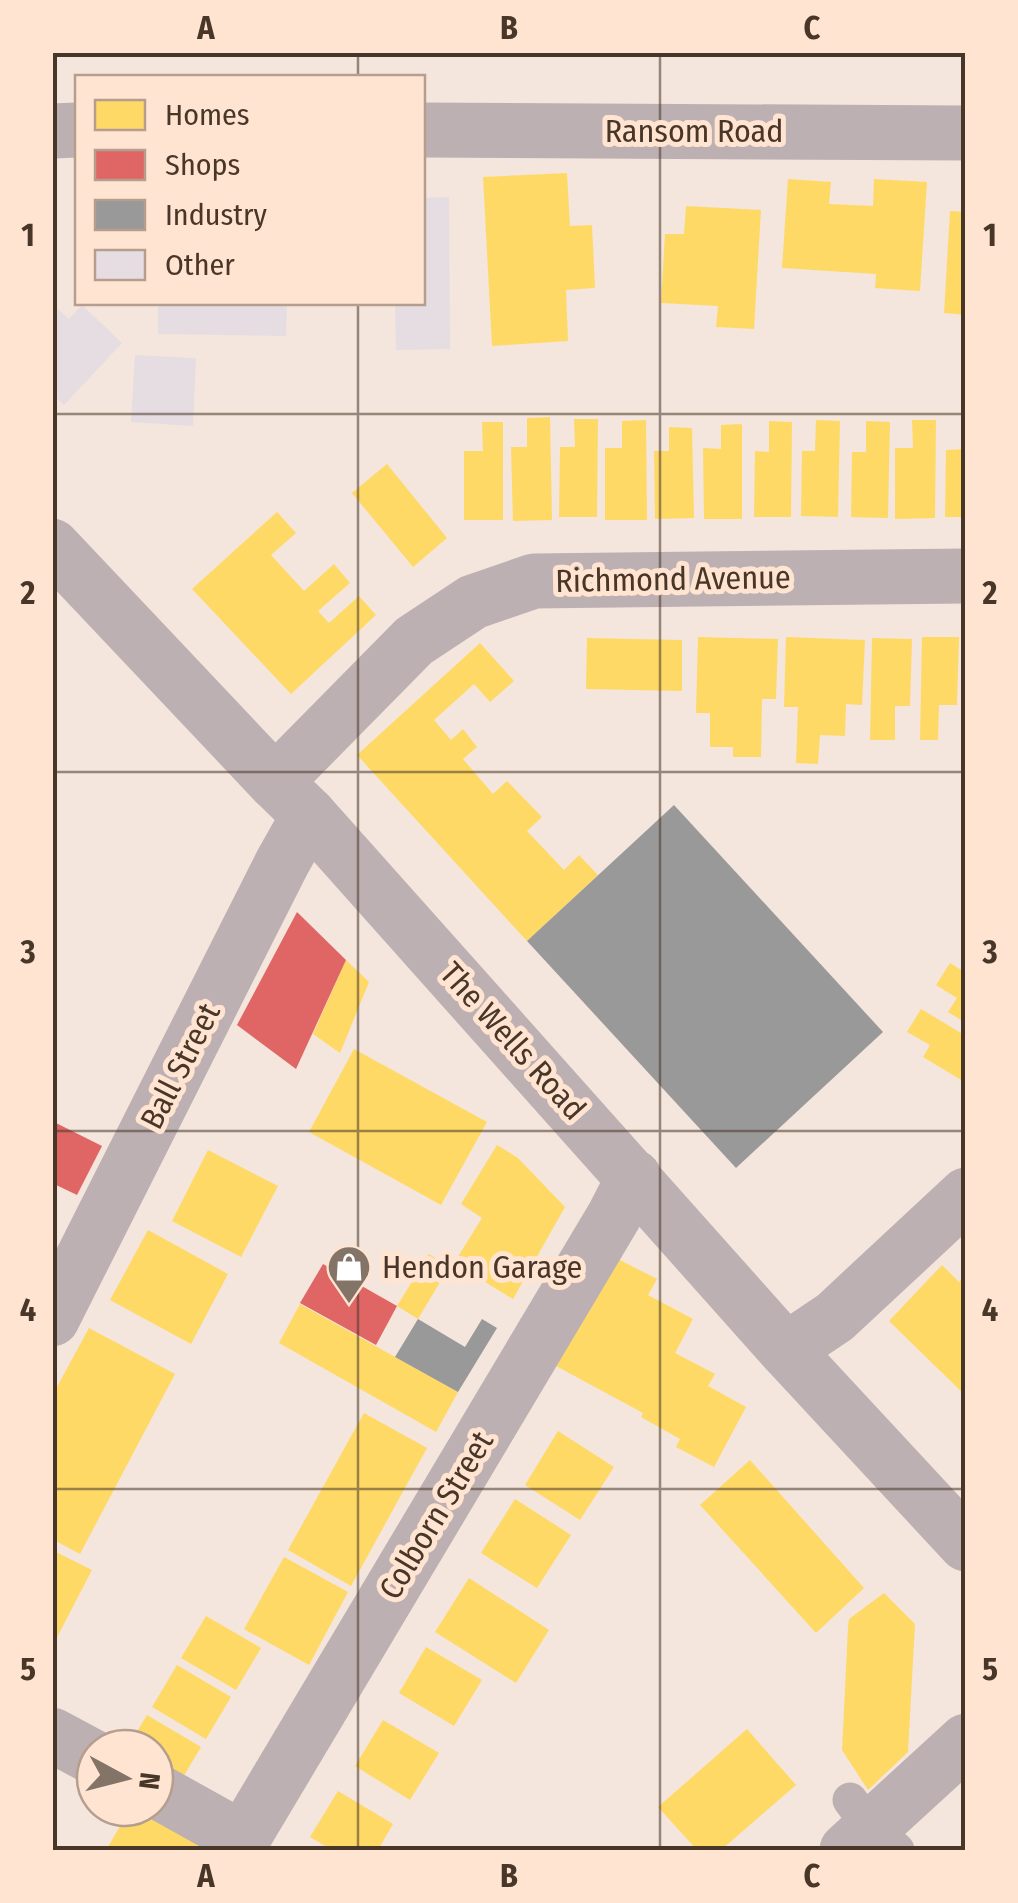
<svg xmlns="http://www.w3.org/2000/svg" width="1018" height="1903" font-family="'Fira Sans Condensed',sans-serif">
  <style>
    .homes { fill: #ffd966 }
    .shops { fill: #e06666 }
    .industry { fill: #999 }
    .building { fill: #e6dde2 }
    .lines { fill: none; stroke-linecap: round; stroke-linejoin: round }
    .service { stroke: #bdb0b2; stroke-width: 35 }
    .minor { stroke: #bdb0b2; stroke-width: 55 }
    .tertiary { stroke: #bdb0b2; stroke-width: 55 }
    .grid { fill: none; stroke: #483629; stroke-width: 2.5; stroke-opacity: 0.55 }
    .labels { text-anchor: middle; stroke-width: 10; stroke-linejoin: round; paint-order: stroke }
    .street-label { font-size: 32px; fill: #483629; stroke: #ffe4d1 }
    .poi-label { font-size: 32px; fill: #483629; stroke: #ffe4d1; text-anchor: start }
    .neatline { fill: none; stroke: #483629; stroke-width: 4 }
    .grid-label { font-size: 32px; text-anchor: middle; font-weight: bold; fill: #483629 }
  </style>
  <rect width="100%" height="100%" fill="#f4e6dc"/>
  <!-- homes -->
  <g class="homes">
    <polygon points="567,173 570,226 592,225 595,288 566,290 568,341 492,346 483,177"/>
    <polygon points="788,179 831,182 829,204 873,206 874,179 927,182 920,291 875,288 876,274 782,268"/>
    <polygon points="686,206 761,210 754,329 716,327 718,306 661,303 665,234 684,234"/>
    <polygon points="950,211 966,212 966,315 944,313"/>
    <polygon points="550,417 552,520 513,521 511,447 527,447 527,418"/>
    <polygon points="574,419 598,419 597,517 559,517 560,447 575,447"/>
    <polygon points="646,420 647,520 605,520 605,448 622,448 622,421"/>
    <polygon points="816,420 840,421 838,517 801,516 802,451 815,451"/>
    <polygon points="912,420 936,420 935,518 895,519 895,448 913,448"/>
    <polygon points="769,421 792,422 791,517 754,517 755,451 769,452"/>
    <polygon points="866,421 890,422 888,518 851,517 852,452 866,452"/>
    <polygon points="482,422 503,422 503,520 464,520 464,451 483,451"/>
    <polygon points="742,424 742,519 704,519 703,448 721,449 721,425"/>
    <polygon points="669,427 692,428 694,518 655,519 654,451 669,451"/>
    <polygon points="966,449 966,517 945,517 946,450"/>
    <polygon points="387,464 447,538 413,567 352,493"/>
    <polygon points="277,512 296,533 271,555 304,591 334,564 350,583 318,611 329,623 359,596 376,615 291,694 192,589"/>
    <polygon points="698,637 778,639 776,699 762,699 761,757 733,757 733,747 710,747 710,713 696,713"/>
    <polygon points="786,637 865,640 862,705 846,704 845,736 820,735 818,764 796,763 798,707 784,707"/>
    <polygon points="922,637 959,637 957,705 939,705 938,740 920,740"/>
    <polygon points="587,638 682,640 682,691 586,689"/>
    <polygon points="872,638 912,639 910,706 895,706 895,740 870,740"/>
    <polygon points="480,643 514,681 490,702 474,684 434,720 451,740 463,729 477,747 463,759 493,794 507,781 542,817 527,831 564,870 579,855 598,875 527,941 357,755"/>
    <polygon points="346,960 369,982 340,1053 313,1034"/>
    <polygon points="950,963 966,973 966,1023 948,1012 957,998 936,985"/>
    <polygon points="921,1009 966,1036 966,1083 923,1057 930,1045 907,1032"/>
    <polygon points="354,1049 487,1122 441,1205 309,1132"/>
    <polygon points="497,1145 518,1158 565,1207 513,1299 454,1263 482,1218 461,1204"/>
    <polygon points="208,1150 278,1186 241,1257 172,1221"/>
    <polygon points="148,1230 228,1274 191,1344 110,1300"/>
    <polygon points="429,1254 449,1267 418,1319 397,1306"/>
    <polygon points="614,1257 657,1279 648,1295 693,1319 675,1353 715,1374 708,1386 746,1407 714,1467 676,1447 680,1439 641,1417 643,1413 556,1366"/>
    <polygon points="942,1265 959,1282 966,1275 966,1396 889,1321"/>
    <polygon points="300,1304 458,1392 436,1432 279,1343"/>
    <polygon points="89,1328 175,1374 80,1554 52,1539 52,1396"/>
    <polygon points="364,1413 427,1448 351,1586 288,1550"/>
    <polygon points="558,1431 614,1467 580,1520 525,1485"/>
    <polygon points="750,1460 864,1588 816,1633 700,1505"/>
    <polygon points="515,1499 571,1535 537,1588 481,1553"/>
    <polygon points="52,1550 92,1570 52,1647"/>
    <polygon points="284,1557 348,1592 309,1665 244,1629"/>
    <polygon points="469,1578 549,1630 516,1683 435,1632"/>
    <polygon points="884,1593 915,1624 908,1752 868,1790 842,1750 848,1627 849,1619"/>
    <polygon points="206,1616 261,1648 236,1690 181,1658"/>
    <polygon points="426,1647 482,1680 454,1726 399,1693"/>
    <polygon points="177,1665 231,1697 206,1739 152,1707"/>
    <polygon points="147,1715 201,1747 176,1789 155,1776 155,1748 127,1748"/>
    <polygon points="383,1720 439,1753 410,1800 355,1766"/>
    <polygon points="747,1729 796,1785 721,1850 697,1850 658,1807"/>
    <polygon points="338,1791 393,1824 378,1850 332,1850 310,1837"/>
    <polygon points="131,1808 155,1808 208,1834 198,1850 106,1850"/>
  </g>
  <!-- shops -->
  <g class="shops">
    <polygon points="297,912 346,960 296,1069 237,1025"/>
    <polygon points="52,1121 102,1146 77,1195 52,1183"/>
    <polygon points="323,1264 397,1306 376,1345 300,1303"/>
  </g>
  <!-- industry -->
  <g class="industry">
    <polygon points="674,805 883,1032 736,1168 527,941"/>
    <polygon points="418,1319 465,1347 482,1319 497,1328 458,1392 395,1357"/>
  </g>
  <!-- building -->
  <g class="building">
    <polygon points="449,197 450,349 396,350 395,302 422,302 422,198"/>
    <polygon points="158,302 287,302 286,336 158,334"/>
    <polygon points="52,304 69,319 82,305 122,343 64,405 52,394"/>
    <polygon points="135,355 196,358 193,426 131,422"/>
  </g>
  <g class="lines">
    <!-- service -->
    <polyline class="service" points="850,1800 870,1827 897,1850"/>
    <!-- minor -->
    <g class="minor">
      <polyline points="275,782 414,641 473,602 534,581 966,576"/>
      <polyline points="52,1319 282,863 309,815"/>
      <polyline points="786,1350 835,1317 966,1195"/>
      <polyline points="52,1735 95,1758"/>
      <polyline points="155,1790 243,1839"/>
      <polyline points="236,1850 614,1216 634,1177"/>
      <polyline points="847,1850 966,1741"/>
    </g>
    <!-- tertiary -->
    <g class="tertiary">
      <polyline points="422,130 966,133"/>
      <polyline points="52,131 78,130"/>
      <polyline points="52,546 275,782 309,815 786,1350 966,1544"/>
    </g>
  </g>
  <!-- grid -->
  <path class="grid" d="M 358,52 L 358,78M 660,52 L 660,1850M 358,302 L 358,1850M 52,414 L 966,414M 52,772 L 966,772M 52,1131 L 966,1131M 52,1489 L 966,1489"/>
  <!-- icons -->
  <defs>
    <g id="shop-pin" transform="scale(2.25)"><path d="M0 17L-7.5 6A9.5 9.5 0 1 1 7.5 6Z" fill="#847468" stroke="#ffe4d1"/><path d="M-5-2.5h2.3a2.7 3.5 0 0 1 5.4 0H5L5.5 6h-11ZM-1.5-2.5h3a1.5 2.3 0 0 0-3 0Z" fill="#fff"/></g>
  </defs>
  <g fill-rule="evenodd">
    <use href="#shop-pin" x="349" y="1267"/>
  </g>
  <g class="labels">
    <!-- street labels -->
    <g class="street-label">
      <text x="694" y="142">Ransom Road</text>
      <text transform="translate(673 579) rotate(-1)" y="11">Richmond Avenue</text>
      <text transform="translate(513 1041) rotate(48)" y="11">The Wells Road</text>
      <text transform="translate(180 1066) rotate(-63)" y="11">Ball Street</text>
      <text transform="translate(436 1515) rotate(-59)" y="11">Colborn Street</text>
    </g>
    <!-- poi labels -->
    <g class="poi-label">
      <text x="382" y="1278">Hendon Garage</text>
    </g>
  </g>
  <!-- border -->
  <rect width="1018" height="1903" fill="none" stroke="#ffe4d1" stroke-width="110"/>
  <!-- legend -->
  <rect x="75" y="75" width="350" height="230" fill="#ffe4d1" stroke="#b69e8e" stroke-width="2.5"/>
  <rect x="95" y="100" width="50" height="30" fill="#ffd966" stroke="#b69e8e" stroke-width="2.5"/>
  <text x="165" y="125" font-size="30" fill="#483629">Homes</text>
  <rect x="95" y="150" width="50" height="30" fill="#e06666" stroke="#b69e8e" stroke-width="2.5"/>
  <text x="165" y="175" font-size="30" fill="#483629">Shops</text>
  <rect x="95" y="200" width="50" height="30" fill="#999999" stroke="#b69e8e" stroke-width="2.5"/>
  <text x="165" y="225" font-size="30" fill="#483629">Industry</text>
  <rect x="95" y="250" width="50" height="30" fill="#e6dde2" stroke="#b69e8e" stroke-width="2.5"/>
  <text x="165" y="275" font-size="30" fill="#483629">Other</text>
  <!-- north arrow -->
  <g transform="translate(125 1778) rotate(97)"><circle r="48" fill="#ffe4d1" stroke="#b69e8e" stroke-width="2.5"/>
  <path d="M0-8L18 38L0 25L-18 38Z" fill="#847468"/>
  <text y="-15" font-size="28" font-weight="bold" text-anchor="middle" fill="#483629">N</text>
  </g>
  <rect x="55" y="55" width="908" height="1793" class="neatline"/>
  <g class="grid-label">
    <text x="206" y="39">A</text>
    <text x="509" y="39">B</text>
    <text x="812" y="39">C</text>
    <text x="28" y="246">1</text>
    <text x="990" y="246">1</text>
    <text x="28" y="604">2</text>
    <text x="990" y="604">2</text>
    <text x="28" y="963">3</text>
    <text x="990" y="963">3</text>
    <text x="28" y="1321">4</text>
    <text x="990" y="1321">4</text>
    <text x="28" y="1680">5</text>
    <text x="990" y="1680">5</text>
    <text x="206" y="1887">A</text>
    <text x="509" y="1887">B</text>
    <text x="812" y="1887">C</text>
  </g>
</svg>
